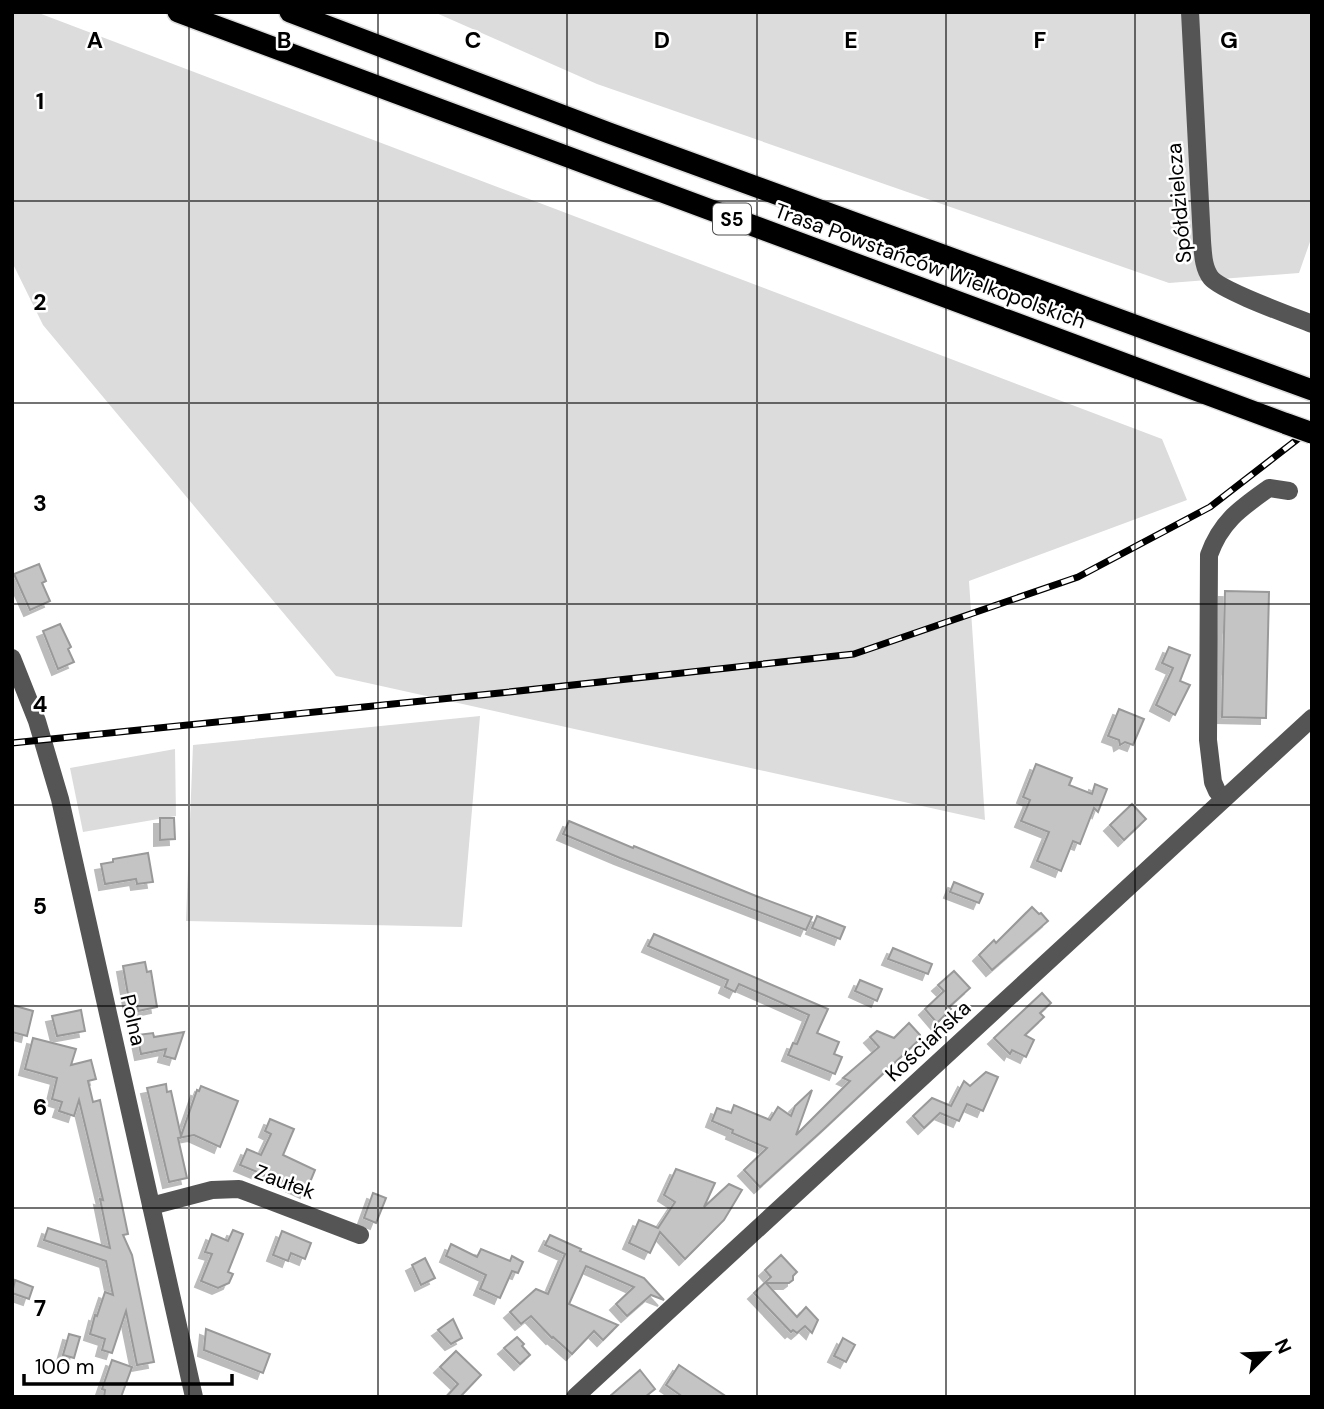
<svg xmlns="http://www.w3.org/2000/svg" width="1324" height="1409" font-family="'DM Sans',sans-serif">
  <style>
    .green { fill: #dcdcdc }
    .building { fill: #c4c4c4; stroke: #999; stroke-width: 2; filter: url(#shadow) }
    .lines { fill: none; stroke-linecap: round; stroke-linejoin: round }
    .highway-casing { stroke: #dbdbdb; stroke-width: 24 }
    .minor { stroke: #555; stroke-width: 18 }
    .highway { stroke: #000; stroke-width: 21 }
    .rail-casing { stroke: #000; stroke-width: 7 }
    .rail { stroke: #fff; stroke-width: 4.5; stroke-dasharray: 13; stroke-linecap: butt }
    .highway-bridge-casing { stroke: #dbdbdb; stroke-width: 24; stroke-linecap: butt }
    .highway-bridge { stroke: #000; stroke-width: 21 }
    .grid { fill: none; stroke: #000; stroke-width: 2; stroke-opacity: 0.55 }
    .labels { text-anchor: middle; stroke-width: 5; stroke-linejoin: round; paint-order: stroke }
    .shield { fill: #fff; stroke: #4c4c4c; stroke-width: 2 }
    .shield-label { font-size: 19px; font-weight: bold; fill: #000 }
    .street-label { font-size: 21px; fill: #000; stroke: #fff }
    .grid-label { font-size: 23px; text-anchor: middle; font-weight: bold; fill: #000; stroke: #fff; stroke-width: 5; stroke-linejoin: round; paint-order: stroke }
  </style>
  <defs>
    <filter id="shadow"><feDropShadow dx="-6" dy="6" stdDeviation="0" flood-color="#0004"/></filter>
  </defs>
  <rect width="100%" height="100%" fill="#fff"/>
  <!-- green -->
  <g class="green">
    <polygon points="12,12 36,12 1162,439 1187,500 969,581 985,820 336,676 43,325 12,262"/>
    <polygon points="434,12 1312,12 1312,236 1299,273 1169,283 597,84"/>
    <polygon points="480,716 462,927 186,921 193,745"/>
    <polygon points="175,749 176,816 83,832 70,768"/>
  </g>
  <!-- building -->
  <g class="building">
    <polygon points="39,564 46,581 42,583 50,601 30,610 14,574"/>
    <polygon points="1225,591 1269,592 1266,718 1222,717"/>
    <polygon points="60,624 71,647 68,649 74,662 58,669 43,631"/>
    <polygon points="1169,647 1190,655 1180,681 1190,685 1175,715 1156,705 1173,668 1162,663"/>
    <polygon points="1119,709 1144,719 1133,745 1125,742 1120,745 1119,740 1108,736"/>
    <polygon points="1036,764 1072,778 1069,785 1092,794 1095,784 1107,789 1098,812 1094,808 1080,844 1073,841 1061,871 1037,861 1049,832 1021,821 1030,800 1023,797"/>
    <polygon points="1132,804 1146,819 1124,840 1110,825"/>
    <polygon points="160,818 174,818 175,839 160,840"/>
    <polygon points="569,821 633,848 634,846 756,896 812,917 806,930 620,858 563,834"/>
    <polygon points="148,853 153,882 137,884 136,879 105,884 101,864 113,862 113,859"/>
    <polygon points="954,882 983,894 979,903 950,892"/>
    <polygon points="1032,907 1039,914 1041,913 1048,921 992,970 979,955 994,940 996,943"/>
    <polygon points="817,916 845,927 840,939 812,928"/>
    <polygon points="654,934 828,1009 817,1033 839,1042 834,1054 842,1057 835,1074 788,1055 793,1043 797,1044 809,1015 739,984 735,992 725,987 728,980 648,946"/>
    <polygon points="893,948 932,964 928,974 888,959"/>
    <polygon points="145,962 147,972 151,971 157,1007 138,1011 137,1005 130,1006 123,966"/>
    <polygon points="954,971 970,988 949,1007 951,1009 937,1023 925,1009 944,991 938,985"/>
    <polygon points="860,980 882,989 877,1001 855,991"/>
    <polygon points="1042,993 1051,1003 1040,1013 1044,1017 1025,1035 1034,1040 1026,1057 1012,1050 1010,1054 994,1038"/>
    <polygon points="12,1005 33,1011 27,1036 12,1032"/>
    <polygon points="81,1010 85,1031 57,1036 52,1016"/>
    <polygon points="909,1023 920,1035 920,1039 824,1129 760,1187 744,1170 767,1148 732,1133 733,1130 712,1121 717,1108 731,1113 734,1105 770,1120 778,1107 791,1116 795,1106 812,1090 796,1135 850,1081 843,1078 879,1047 870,1037 877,1031 894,1038"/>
    <polygon points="184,1032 175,1059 164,1056 166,1049 141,1054 137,1035 153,1033 154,1037"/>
    <polygon points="33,1038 76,1049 71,1065 91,1060 96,1079 88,1081 93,1102 100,1100 128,1234 123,1235 132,1255 154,1362 137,1365 126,1311 112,1353 102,1350 105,1339 90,1334 95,1315 97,1316 105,1292 113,1295 106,1261 44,1240 48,1228 110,1248 100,1199 103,1200 79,1100 74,1116 59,1111 62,1102 52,1099 57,1078 25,1069"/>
    <polygon points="986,1072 998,1077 983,1111 967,1104 959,1121 940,1113 924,1128 913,1116 932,1098 951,1106 964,1081 970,1086"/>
    <polygon points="166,1084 167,1092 171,1091 181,1136 197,1090 199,1091 201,1086 238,1101 220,1147 194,1135 178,1138 187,1178 169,1182 147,1088"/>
    <polygon points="270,1119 294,1129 283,1155 315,1170 306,1192 267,1174 267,1176 240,1165 247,1149 261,1155 271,1134 265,1131"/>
    <polygon points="676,1169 715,1183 704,1207 729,1184 742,1190 724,1220 685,1259 660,1232 650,1253 629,1243 639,1220 658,1228 675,1202 664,1195"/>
    <polygon points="373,1193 386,1198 376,1223 364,1218"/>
    <polygon points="233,1230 243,1234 228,1272 233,1274 229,1283 218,1288 201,1281 212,1254 205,1252 212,1234 228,1241"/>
    <polygon points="282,1231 311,1243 305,1259 291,1253 288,1261 273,1255"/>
    <polygon points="550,1235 581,1249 580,1251 644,1278 664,1300 651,1295 627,1316 616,1304 634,1287 586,1266 569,1304 618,1325 603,1340 594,1331 572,1354 553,1337 552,1338 531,1316 521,1324 510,1312 536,1289 548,1294 565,1254 545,1245"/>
    <polygon points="451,1244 477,1257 481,1249 510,1261 512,1256 523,1262 518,1273 512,1271 500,1298 480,1289 486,1275 446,1256"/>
    <polygon points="781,1255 797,1272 793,1276 793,1280 789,1283 766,1283 797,1317 806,1307 818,1320 812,1333 805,1326 797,1333 793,1330 791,1332 754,1293 771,1277 765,1270"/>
    <polygon points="425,1258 435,1278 421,1285 412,1265"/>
    <polygon points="15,1280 33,1287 29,1299 12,1293"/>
    <polygon points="453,1319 462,1338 451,1344 438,1330"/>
    <polygon points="206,1329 270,1354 263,1373 204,1350"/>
    <polygon points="69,1334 80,1337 74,1358 63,1355"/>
    <polygon points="517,1337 524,1344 522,1346 530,1355 520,1364 504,1348"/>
    <polygon points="843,1338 855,1345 846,1362 834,1356"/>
    <polygon points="456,1351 481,1375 460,1397 446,1397 458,1384 440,1367"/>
    <polygon points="112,1360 132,1367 121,1397 104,1397 105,1390 102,1389"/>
    <polygon points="679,1365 727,1397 683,1397 666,1385"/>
    <polygon points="640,1370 655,1389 645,1397 609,1397"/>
  </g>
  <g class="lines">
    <!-- highway casing -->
    <g class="highway-casing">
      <g id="highway">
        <polyline points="178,12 1287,424"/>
        <polyline points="290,12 609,133 1312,390"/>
      </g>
    </g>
    <!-- minor -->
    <g class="minor">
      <path d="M 1190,12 L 1202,241 C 1203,253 1203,268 1211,278 C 1222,291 1292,316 1312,324"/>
      <polyline points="12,658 37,721 60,799 194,1397"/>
      <path d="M 1224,799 L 1217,791 L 1213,782 L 1208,740 L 1209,555 C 1221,521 1241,508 1269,488 L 1289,491"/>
      <polyline points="151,1206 212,1190 239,1189 360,1235"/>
      <polyline points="575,1397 1312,718"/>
    </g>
    <!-- highway -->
    <use href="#highway" class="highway"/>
    <!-- rail casing -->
    <g class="rail-casing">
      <polyline id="rail" points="12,743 500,693 854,654 1078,577 1210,507 1312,428"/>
    </g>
    <!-- rail -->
    <use href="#rail" class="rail"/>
    <!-- highway-bridge casing -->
    <g class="highway-bridge-casing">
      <polyline id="highway-bridge" points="1287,424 1312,433"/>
    </g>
    <!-- highway-bridge -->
    <use href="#highway-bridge" class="highway-bridge"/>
  </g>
  <!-- grid -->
  <path class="grid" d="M 189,12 L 189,1397M 378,12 L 378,1397M 567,12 L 567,1397M 757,12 L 757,1397M 946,12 L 946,1397M 1135,12 L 1135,1397M 12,201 L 1312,201M 12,403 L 1312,403M 12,604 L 1312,604M 12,805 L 1312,805M 12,1006 L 1312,1006M 12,1208 L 1312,1208"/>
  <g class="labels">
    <!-- shield labels -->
    <rect class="shield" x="713" y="203.5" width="38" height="31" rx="5"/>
    <g class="shield-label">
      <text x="732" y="226">S5</text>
    </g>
    <!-- street labels -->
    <g class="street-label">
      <text transform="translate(1179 203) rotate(-95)" y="7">Spółdzielcza</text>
      <text transform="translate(930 266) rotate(20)" y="7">Trasa Powstańców Wielkopolskich</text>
      <text transform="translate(133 1020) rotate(77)" y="7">Polna</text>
      <text transform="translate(928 1041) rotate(-43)" y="7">Kościańska</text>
      <text transform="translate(285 1182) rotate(20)" y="7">Zaułek</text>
    </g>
  </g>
  <g class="grid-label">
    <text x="95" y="48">A</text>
    <text x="284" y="48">B</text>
    <text x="473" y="48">C</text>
    <text x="662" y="48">D</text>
    <text x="851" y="48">E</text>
    <text x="1040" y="48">F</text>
    <text x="1229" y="48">G</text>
    <text x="40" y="109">1</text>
    <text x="40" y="310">2</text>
    <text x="40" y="511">3</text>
    <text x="40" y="712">4</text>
    <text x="40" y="914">5</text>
    <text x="40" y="1115">6</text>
    <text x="40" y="1316">7</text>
  </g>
  <!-- border -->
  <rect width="1324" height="1409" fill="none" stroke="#000000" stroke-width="28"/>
  <!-- north arrow -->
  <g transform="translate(1268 1353) rotate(66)" stroke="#ffffff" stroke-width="5" paint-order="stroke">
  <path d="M0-5L12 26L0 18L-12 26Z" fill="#000000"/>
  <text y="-10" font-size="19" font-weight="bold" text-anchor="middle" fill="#000000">N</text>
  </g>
  <!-- scale -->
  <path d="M24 1374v10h208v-10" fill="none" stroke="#000000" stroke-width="3.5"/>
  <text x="35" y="1374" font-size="21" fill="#000000" stroke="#ffffff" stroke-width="5" paint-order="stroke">100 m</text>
</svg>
